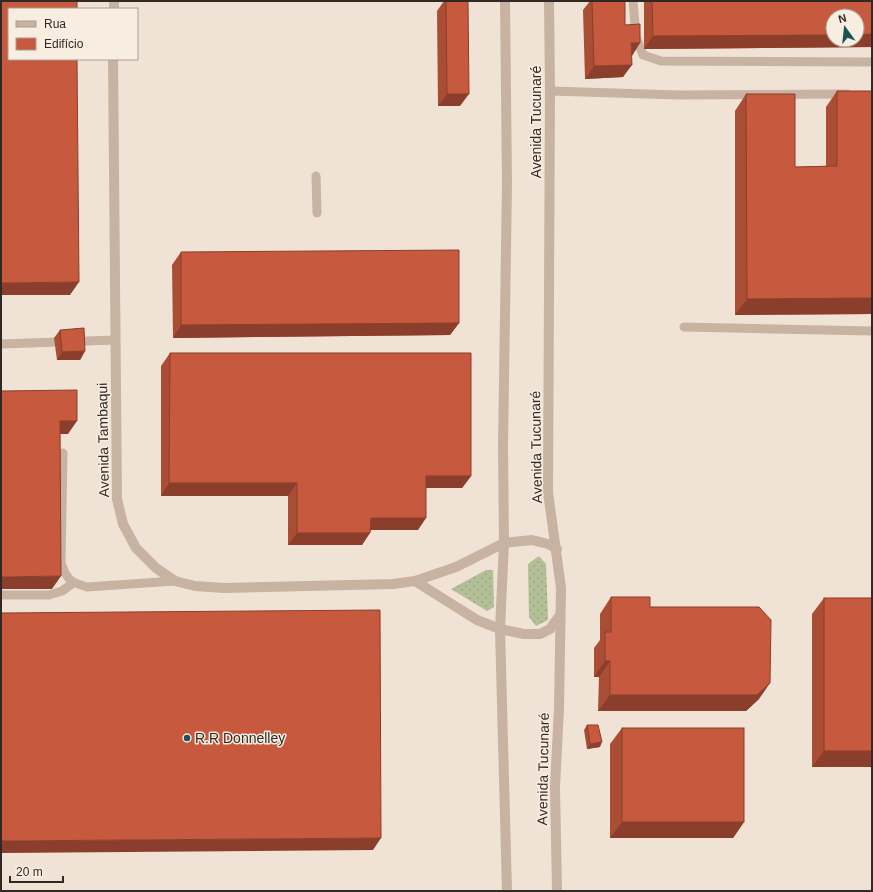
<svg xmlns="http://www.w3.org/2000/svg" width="873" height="892" font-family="Arial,sans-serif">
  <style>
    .grass { fill: url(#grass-dots) }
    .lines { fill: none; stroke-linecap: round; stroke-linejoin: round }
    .service { stroke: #c8b2a2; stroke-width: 9 }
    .minor { stroke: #c8b2a2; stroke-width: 10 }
    .wall { fill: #aa4d35 }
    .shaded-wall { fill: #8b3e2b }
    .building { fill: #c6593e; stroke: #8b3e2b }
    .poi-dot { fill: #1b5253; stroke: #f8ede1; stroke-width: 1.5 }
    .labels { text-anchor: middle; stroke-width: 3; stroke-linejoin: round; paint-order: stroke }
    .street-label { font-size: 14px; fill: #322824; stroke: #f8ede1 }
    .poi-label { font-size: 14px; fill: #322824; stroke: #f8ede1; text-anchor: start }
  </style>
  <defs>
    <pattern id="grass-dots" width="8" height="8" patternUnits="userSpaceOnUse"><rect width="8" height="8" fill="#b3bf96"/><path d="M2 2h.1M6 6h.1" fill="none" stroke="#9aa481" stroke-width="1.8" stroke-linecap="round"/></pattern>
  </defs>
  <rect width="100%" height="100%" fill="#f0e3d6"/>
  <!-- grass -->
  <g class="grass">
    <polygon points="539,556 546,564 548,620 536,626 529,617 528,564"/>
    <polygon points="486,570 493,570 494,607 487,611 451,589"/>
  </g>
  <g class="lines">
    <!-- service -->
    <g class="service">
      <polyline points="633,1 636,37 643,55 661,61 872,62"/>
      <polyline points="550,91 679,95 847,94"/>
      <polyline points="316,176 317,213"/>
      <polyline points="684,327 872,331"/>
      <polyline points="1,344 115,340"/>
      <path d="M 63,453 L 61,563 C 67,580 70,582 87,587 L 175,581"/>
      <polyline points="1,595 49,595 62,591 73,583"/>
    </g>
    <!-- minor -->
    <g class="minor">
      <polyline points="505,1 507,183 503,447 504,543 500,629 507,891"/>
      <polyline points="549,1 550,91 548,492 561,588 559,708 555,787 557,891"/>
      <polyline points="114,9 114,1"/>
      <polyline points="113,59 117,499 123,524 136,548 156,568 175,581 195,586 224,588 393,584 415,581 456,567 504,543 532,540 548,544 557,549"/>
      <polyline points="415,581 477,620 500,629 524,634 540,634 550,629 560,615"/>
    </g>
  </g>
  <!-- wall -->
  <g class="wall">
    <polygon points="444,1 468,1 460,106 438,106 437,11"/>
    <polygon points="590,1 625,1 625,25 631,56 623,77 585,79 583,10"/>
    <polygon points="644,1 872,1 872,47 644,49"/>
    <polygon points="837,91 872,91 872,314 735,315 735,111 746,94 795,167 826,166 826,107"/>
    <polygon points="181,252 459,323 450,335 173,338 172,265"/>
    <polygon points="60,330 85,351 80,360 57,360 54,338"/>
    <polygon points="170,353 471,476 462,488 426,488 418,530 371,530 362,545 288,545 288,496 161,496 161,366"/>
    <polygon points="611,597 650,607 759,699 746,711 598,711 599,677 594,677 594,648 600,640 600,614"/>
    <polygon points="824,598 872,767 812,767 812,614"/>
    <polygon points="587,725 600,747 587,749 584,730"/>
    <polygon points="622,728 744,822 733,838 610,838 610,744"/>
  </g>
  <!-- shaded-wall -->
  <g class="shaded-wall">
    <polygon points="872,34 872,47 644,49 653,36 833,35 833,40 857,40 857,35"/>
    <polygon points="631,43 640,43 632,56"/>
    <polygon points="632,65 623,77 585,79 594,66"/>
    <polygon points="447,94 469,94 460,106 438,106"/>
    <polygon points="79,282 70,295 1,295 1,283"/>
    <polygon points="872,298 872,314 735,315 747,299"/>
    <polygon points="459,323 450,335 173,338 181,325"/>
    <polygon points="85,351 80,360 57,360 62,352"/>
    <polygon points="60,421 77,421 68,434 51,434"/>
    <polygon points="426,476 471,476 462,488 418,488"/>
    <polygon points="169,483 297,483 288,496 161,496"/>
    <polygon points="371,518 426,518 418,530 362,530"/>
    <polygon points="297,533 370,533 362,545 288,545"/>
    <polygon points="61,576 52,589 1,589 1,577"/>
    <polygon points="605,661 610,661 599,677 594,677"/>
    <polygon points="770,683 759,699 746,711 598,711 610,695"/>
    <polygon points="602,742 600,747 587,749 590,744"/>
    <polygon points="824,751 872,751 872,767 812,767"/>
    <polygon points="622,822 744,822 733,838 610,838"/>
    <polygon points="381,838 373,850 1,853 1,841"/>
  </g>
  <!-- building -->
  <g class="building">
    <polygon points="1,1 77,1 77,9 9,9 9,59 77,59 79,282 1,283"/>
    <polygon points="446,1 468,1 469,94 447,94"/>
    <polygon points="592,1 625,1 625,25 640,24 640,43 631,43 632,65 594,66"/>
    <polygon points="652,1 872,1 872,34 857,35 857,16 833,16 833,35 653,36"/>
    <polygon points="837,91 872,91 872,298 747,299 746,94 795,94 795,167 837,166"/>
    <polygon points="459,250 459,323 181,325 181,252"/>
    <polygon points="84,328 85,351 62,352 60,330"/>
    <polygon points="170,353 471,353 471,476 426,476 426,518 371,518 370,533 297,533 297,483 169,483"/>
    <polygon points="77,390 77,421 60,421 61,576 1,577 1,391"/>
    <polygon points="611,597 650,597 650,607 759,607 771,620 770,683 757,695 610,695 610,661 605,661 605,632 611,632"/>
    <rect x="824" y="598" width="48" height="153"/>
    <polygon points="380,610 381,838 1,841 1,613"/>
    <polygon points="587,725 598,725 602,742 590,744"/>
    <rect x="622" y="728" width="122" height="94"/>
  </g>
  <!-- markers -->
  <circle class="poi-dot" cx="187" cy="738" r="4"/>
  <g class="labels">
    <!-- street labels -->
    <g class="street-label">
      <text transform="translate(536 122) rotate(-90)" y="5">Avenida Tucunaré</text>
      <text transform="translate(103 440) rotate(-91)" y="5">Avenida Tambaqui</text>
      <text transform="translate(536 447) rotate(-91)" y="5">Avenida Tucunaré</text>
      <text transform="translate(543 769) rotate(-89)" y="5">Avenida Tucunaré</text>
    </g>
    <!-- poi labels -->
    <g class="poi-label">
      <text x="195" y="743">R.R Donnelley</text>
    </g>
  </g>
  <!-- border -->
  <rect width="873" height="892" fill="none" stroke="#322824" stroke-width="4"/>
  <!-- legend -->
  <rect x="8" y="8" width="130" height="52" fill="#f8ede1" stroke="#a99e95"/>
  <rect x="16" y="21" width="20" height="6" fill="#c8b2a2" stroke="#a99e95"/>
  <text x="44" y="28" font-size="12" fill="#322824">Rua</text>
  <rect x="16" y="38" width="20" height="12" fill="#c6593e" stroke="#a99e95"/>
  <text x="44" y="48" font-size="12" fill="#322824">Edifício</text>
  <!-- north arrow -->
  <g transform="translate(845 28) rotate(345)"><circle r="19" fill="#f8ede1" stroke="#a99e95"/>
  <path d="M0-3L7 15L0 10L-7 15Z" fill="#1b5253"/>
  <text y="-6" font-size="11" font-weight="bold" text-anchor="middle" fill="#322824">N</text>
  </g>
  <!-- scale -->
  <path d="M10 876v6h53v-6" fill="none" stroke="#322824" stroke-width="2"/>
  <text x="16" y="876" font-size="12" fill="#322824" stroke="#f8ede1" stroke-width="3" paint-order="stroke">20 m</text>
</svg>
